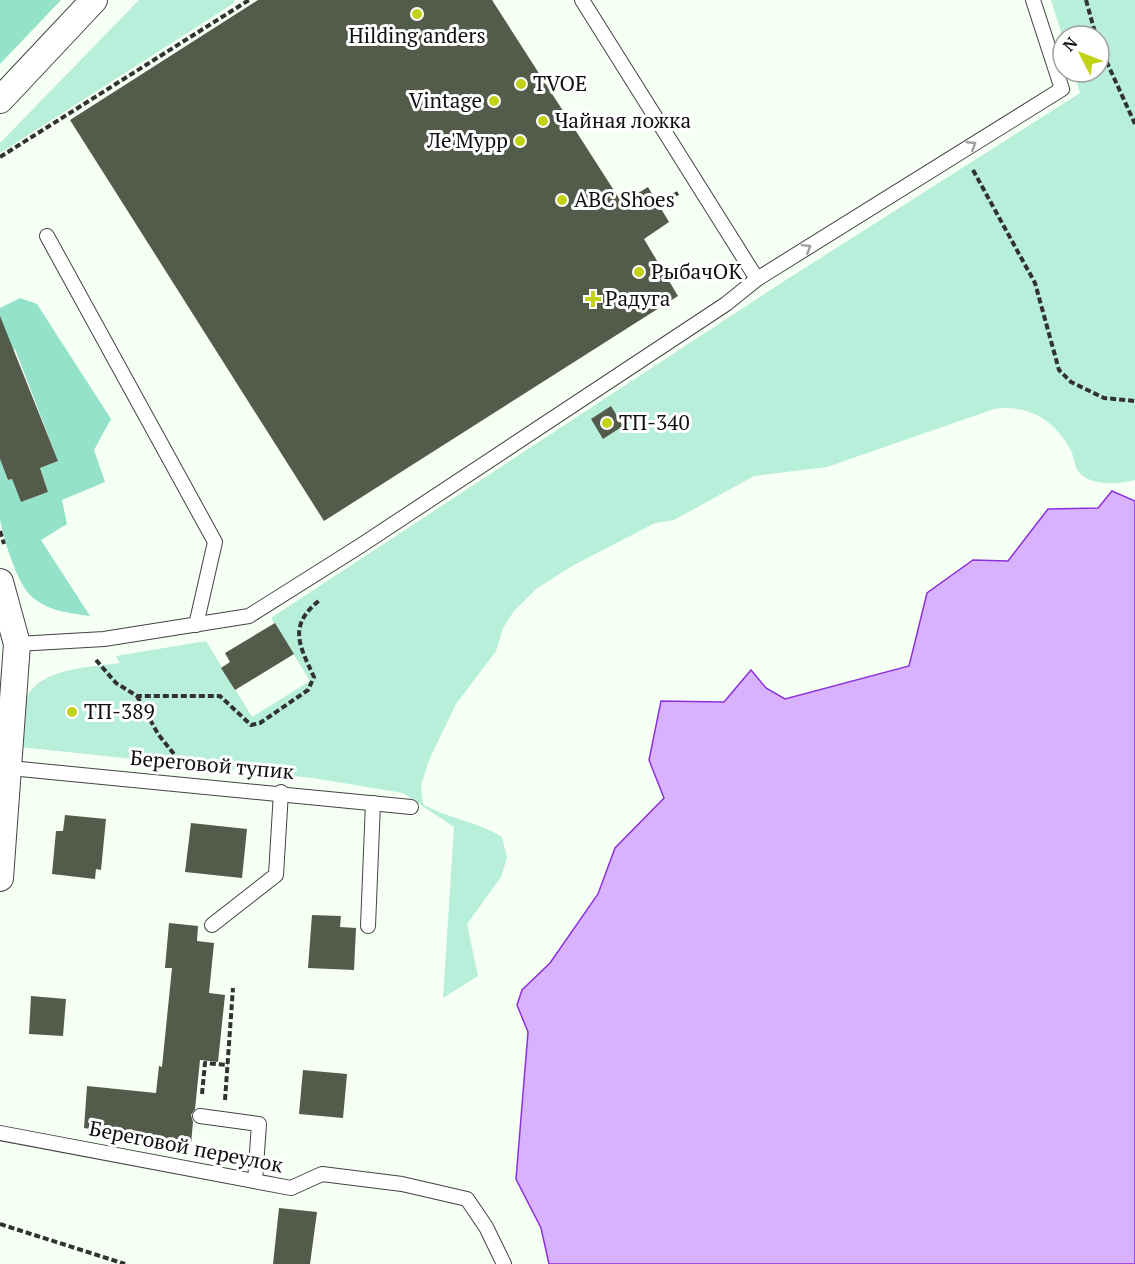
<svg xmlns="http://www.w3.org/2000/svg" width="1135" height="1264" font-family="'PT Serif',serif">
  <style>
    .green { fill: #b8efda }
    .forest { fill: #95e2ca }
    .water { fill: #d8b2fd; stroke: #8c31dc; stroke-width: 1.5 }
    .building { fill: #535b4b }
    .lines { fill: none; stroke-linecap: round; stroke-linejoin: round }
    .lane-casing { stroke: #434343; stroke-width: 16 }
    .street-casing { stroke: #434343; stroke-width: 28 }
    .path { stroke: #323232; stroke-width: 4; stroke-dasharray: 6 3; stroke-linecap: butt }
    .lane { stroke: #fff; stroke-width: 14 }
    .street { stroke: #fff; stroke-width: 26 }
    .oneway { stroke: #9f9f9f }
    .poi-dot { fill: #c1d217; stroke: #fff; stroke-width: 2 }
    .labels { text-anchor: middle; stroke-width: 6; stroke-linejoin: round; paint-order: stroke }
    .poi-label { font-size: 21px; fill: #101010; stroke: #fff; text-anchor: start }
    .street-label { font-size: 21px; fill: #101010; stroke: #fff }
  </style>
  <rect width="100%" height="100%" fill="#f5fff4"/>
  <!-- green -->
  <g class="green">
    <polygon points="139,0 234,0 234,3 0,153 0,143"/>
    <path d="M 1051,0 L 1135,0 L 1135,480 C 1119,484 1090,487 1078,471 C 1074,465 1074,455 1070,449 C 1054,419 1027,404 994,409 L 827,467 L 754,476 L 674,520 L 655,523 L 572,566 L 536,589 L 514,611 L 503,628 L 496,651 L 456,704 L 429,760 L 421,785 L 423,804 C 448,819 477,821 502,837 L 507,858 L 501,877 L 467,924 L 478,976 L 443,998 L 454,827 L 403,793 L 313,778 L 20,747 C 21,733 21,718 24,705 C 34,667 88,668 120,663 L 116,656 L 206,641 L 252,717 L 310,681 L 271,618 L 778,285 L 1080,93 L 1074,72 L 1099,72 L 1099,36 L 1063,38 Z"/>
  </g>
  <!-- forest -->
  <g class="forest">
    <polygon points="0,0 61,0 0,64"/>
    <path d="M 20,298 L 37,304 L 111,419 L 94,450 L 105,482 L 62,500 L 67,524 L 41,540 L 90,616 C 70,613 46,611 30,595 C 17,582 3,538 0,519 C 0,500 0,478 0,459 L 8,480 L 12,479 L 21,502 L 48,492 L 40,468 L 58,461 L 15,349 L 0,355 L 0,308 Z"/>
  </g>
  <!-- water -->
  <polygon class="water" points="1112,491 1135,501 1135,1264 549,1264 541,1228 516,1179 528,1032 517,1005 522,990 550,963 598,894 615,848 664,798 649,760 661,701 724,702 751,670 766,688 785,699 909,666 927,593 973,560 1008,561 1048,509 1098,508"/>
  <!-- building -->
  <g class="building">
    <polygon points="258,0 492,0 622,203 648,187 669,222 644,239 678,296 324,521 70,120"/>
    <polygon points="0,316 58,461 40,468 48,492 21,502 12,479 8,480 0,459"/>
    <polygon points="611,406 623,426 603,439 591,419"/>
    <polygon points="275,623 294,654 235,690 221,668 230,662 225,653"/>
    <polygon points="65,815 106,819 101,870 96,869 95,879 52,874 56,831 63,831"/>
    <polygon points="191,823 247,829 242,878 185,872"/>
    <polygon points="312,915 341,916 340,927 356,928 354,970 308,968"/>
    <polygon points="169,923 198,926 197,941 214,943 209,993 225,995 218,1062 200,1060 195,1109 191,1115 193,1122 191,1144 84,1128 87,1086 156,1093 159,1066 162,1067 172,968 165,968"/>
    <polygon points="31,996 66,999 63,1036 29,1034"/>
    <polygon points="303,1070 347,1074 343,1118 299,1114"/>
    <polygon points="279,1208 317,1212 310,1264 273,1264"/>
  </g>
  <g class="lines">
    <!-- lane casing -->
    <g class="lane-casing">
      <g id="lane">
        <polyline points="582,0 757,279"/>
        <polyline points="47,236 215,542 196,625"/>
        <polyline points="17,644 104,639 249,616 360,546 726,304 757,279 1062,89 1033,0"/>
        <polyline points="10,768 411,807"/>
        <polyline points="212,925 276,875 281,792"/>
        <polyline points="368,926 373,803"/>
        <polyline points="200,1116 259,1124 255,1181"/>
        <polyline points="0,1133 291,1188 322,1174 402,1184 467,1199 486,1227 504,1264"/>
      </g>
    </g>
    <!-- street casing -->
    <g class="street-casing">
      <g id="street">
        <polyline points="0,100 94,0"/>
        <polyline points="0,582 17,644 0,878"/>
      </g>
    </g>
    <!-- path -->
    <g class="path">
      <polyline points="1086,0 1096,36"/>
      <polyline points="1099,45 1135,124"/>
      <polyline points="0,157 249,0"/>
      <polyline points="973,170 1035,283 1059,370 1071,382 1104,398 1135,401"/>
      <polyline points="658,205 678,193"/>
      <polyline points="0,531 4,544"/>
      <path d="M 96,660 L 116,683 L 137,696 L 220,696 L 251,725 L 260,723 L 308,690 L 314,677 C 298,643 288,625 321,599"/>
      <polyline points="137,696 158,734 181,763"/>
      <polyline points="202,1094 205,1063 228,1065"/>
      <polyline points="225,1100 233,988"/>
      <polyline points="0,1224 125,1264"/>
    </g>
    <!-- lane -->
    <use href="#lane" class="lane"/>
    <!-- street -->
    <use href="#street" class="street"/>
  </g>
  <!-- one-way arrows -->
  <defs><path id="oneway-chevron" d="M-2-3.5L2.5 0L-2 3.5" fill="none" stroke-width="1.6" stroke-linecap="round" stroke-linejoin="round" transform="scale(1.5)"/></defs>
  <g class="oneway">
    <use href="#oneway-chevron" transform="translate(972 145) rotate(-32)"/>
    <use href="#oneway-chevron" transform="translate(807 248) rotate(-32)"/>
  </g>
  <!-- markers -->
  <g class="poi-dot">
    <circle cx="417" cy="14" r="6"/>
    <circle cx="521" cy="84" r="6"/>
    <circle cx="494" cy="101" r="6"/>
    <circle cx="543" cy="121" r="6"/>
    <circle cx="520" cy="141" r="6"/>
    <circle cx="562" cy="200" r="6"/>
    <circle cx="639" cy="272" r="6"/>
    <path d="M590 290h6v6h6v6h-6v6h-6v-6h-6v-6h6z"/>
    <circle cx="607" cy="423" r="6"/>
    <circle cx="72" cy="712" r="6"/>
  </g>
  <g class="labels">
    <!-- poi labels -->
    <g class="poi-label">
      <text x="417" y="43" text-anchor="middle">Hilding anders</text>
      <text x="533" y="91">TVOE</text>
      <text x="482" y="108" text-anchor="end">Vintage</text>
      <text x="555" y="128">Чайная ложка</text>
      <text x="508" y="148" text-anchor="end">Ле'Мурр</text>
      <text x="574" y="207">ABC Shoes</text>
      <text x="651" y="279">РыбачОК</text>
      <text x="605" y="306">Радуга</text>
      <text x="619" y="430">ТП-340</text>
      <text x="84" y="719">ТП-389</text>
    </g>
    <!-- street labels -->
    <g class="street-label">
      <text transform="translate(212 765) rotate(5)" y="7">Береговой тупик</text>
      <text transform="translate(186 1147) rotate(11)" y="7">Береговой переулок</text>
    </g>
  </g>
  <!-- north arrow -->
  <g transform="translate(1081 54) rotate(312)"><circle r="28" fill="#ffffff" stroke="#9f9f9f" stroke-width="1.5"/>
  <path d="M0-4.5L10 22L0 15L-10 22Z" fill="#c1d217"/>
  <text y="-9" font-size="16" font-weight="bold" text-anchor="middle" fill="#101010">N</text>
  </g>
</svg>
